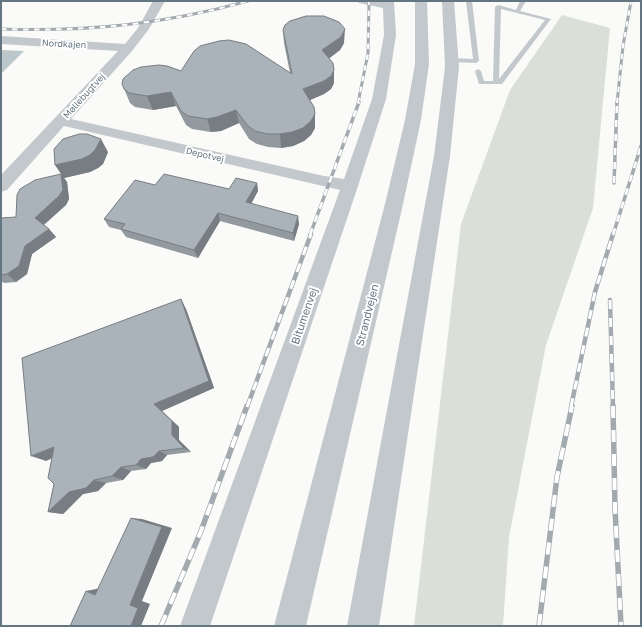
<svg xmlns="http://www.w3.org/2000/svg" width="642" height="627" font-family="'Golos Text',sans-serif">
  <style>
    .green { fill: #dadfd7 }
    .water { fill: #bbc7cb }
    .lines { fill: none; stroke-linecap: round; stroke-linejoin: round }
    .service { fill: #c3c8cc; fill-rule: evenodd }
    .minor { fill: #c3c8cc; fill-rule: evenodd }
    .tertiary { fill: #c3c8cc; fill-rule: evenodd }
    .rail-far3-casing { stroke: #a2aab0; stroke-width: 3 }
    .rail-far2-casing { stroke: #a2aab0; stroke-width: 3.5 }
    .rail-far1-casing { stroke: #a2aab0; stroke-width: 4.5 }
    .rail-casing { stroke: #a2aab0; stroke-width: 5.5 }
    .rail-far3 { stroke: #fff; stroke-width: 2; stroke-dasharray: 5.5; stroke-linecap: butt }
    .rail-far2 { stroke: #fff; stroke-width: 2.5; stroke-dasharray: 7; stroke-linecap: butt }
    .rail-far1 { stroke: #fff; stroke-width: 3; stroke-dasharray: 9; stroke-linecap: butt }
    .rail { stroke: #fff; stroke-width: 4; stroke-dasharray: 12; stroke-linecap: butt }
    .wall { fill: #929a9f }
    .shaded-wall { fill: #777d82 }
    .building { fill: #aab3b9; stroke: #777d82 }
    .labels { text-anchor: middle; stroke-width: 4; stroke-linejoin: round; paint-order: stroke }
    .far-street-label { font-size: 9px; fill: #657683; stroke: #fff }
    .street-label { font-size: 11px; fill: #657683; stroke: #fff }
  </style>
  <rect width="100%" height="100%" fill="#fafaf8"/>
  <!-- green -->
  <polygon class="green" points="562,15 610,28 593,208 546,345 509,537 503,626 414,626 461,224 510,90"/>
  <!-- water -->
  <polygon class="water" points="1,50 24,51 1,74"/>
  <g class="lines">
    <!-- service -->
    <g class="service">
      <polygon points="466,1 472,1 479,61 476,63 452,62 449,60 452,58 473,59"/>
      <path d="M 520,1 L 526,1 L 520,11 L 551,19 L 502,84 L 479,84 L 475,71 L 478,69 L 481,71 L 484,81 L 493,81 L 495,7 L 498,5 L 516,10 ZM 501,9 L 545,20 L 499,79 Z"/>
    </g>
    <!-- minor -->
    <polygon class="minor" points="153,1 165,1 149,29 132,51 71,119 324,176 344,179 372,99 384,35 383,8 359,3 357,1 394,1 396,35 386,99 358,186 210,626 180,626 340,190 64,126 7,190 1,192 1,175 118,51 1,44 1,36 125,44 138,28"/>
    <!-- tertiary -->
    <g class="tertiary">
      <polygon points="415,1 427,1 429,64 421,120 403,204 306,626 274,626 385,204 405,120 415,64"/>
      <polygon points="442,1 454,1 459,67 450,156 379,626 347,626 434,156 445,67"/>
    </g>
    <!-- rail-far3 casing -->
    <g class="rail-far3-casing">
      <g id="rail-far3">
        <path d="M 1,29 C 87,32 165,24 248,1"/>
        <polyline points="358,103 368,53 369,1"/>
        <polyline points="617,103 623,46 631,1"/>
      </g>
    </g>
    <!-- rail-far2 casing -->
    <g class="rail-far2-casing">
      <g id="rail-far2">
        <polyline points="614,183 617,102"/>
        <polyline points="310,235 359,102"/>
        <polyline points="613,235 641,146"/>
      </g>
    </g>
    <!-- rail-far1 casing -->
    <g class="rail-far1-casing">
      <g id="rail-far1">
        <polyline points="610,300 613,407"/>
        <polyline points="247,407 311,234"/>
        <polyline points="571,407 595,292 613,234"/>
      </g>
    </g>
    <!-- rail casing -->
    <g class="rail-casing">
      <g id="rail">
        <polyline points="613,406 615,508 621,626"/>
        <polyline points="161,626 201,531 247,406"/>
        <polyline points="539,626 557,477 572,406"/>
      </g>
    </g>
    <!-- rail-far3 -->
    <use href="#rail-far3" class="rail-far3"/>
    <!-- rail-far2 -->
    <use href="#rail-far2" class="rail-far2"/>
    <!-- rail-far1 -->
    <use href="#rail-far1" class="rail-far1"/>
    <!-- rail -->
    <use href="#rail" class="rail"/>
  </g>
  <!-- wall -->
  <g class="wall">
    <polygon points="283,30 344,43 340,50 329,58 334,70 334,83 331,89 324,94 310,100 315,114 315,128 311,135 304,141 293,146 281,148 268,147 257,144 249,139 239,123 221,131 211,132 192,129 186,125 176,106 153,110 135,107 130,103 122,84 181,71 290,73 284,43"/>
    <polygon points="108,152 103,164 98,168 90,172 64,178 67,182 69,199 66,205 44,225 49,229 56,237 32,254 27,274 16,282 4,283 1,281 1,218 16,217 61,174"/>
    <polygon points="257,183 258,191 251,203 299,224 294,241 220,221 198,258 126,237 121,230 109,227 104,219 155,185 229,189"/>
    <polygon points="181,299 186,309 214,388 162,411 179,427 179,440 191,452 167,455 162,461 151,463 146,469 131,471 123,480 106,483 98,491 83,494 63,514 48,512 54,484 52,458 46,461"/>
  </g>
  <!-- shaded-wall -->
  <g class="shaded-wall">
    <polygon points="345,29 344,43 340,50 322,64 322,50"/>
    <polygon points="334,70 334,83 331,89 324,94 303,103 303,89"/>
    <polygon points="171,92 176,106 153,110 147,96"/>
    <polygon points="236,110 239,123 221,131 211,132 207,119"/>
    <polygon points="315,114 315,128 311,135 304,141 293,146 281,148 280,134"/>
    <polygon points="101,139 108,152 103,164 98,168 90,172 64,178 67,182 69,199 66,205 42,226 35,218 61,174 55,165"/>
    <polygon points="257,183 258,191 248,210 246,202"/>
    <polygon points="218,213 220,221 198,258 194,250"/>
    <polygon points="298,216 299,224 294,241 293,233"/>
    <polygon points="49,229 56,237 32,254 27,274 16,282 7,274 25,246"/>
    <polygon points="181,299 186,309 214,388 162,411 179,427 179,440 191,452 184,448 172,435 154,404"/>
    <polygon points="54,447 67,451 46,461 31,456"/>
    <polygon points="159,451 167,455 162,461 151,463 146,469 136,465 141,459"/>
    <polygon points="121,467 131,471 123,480 112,476"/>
    <polygon points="94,480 106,483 98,491 83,494 63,514 48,512 69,492"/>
    <polygon points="131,518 142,519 172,528 142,601 150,604 141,626 131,626 130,605"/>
    <polygon points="101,588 95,595 86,591"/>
  </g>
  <!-- building -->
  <g class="building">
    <polygon points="306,16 324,16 339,22 345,29 341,37 322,50 333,63 334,70 331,76 324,81 303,89 314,107 315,114 311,121 303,128 292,132 280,134 267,134 255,131 247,125 236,110 217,117 207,119 188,116 181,111 171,92 147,96 129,93 124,89 122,84 123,79 133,70 141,67 159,65 167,66 181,71 194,51 200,46 219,41 229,40 246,44 292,74 283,30 285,25 290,21"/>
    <polygon points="79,134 87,134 101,139 95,150 90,155 82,159 55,165 54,149 63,139"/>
    <polygon points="61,174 63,190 59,196 35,218 49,229 25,246 19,266 7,274 1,275 1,218 16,217 17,195 20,189 35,180"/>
    <polygon points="164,174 229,189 236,178 257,183 246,202 298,216 293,233 218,213 194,250 121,229 125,224 104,219 135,180 155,185"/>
    <polygon points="181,299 209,381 154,404 172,421 172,435 184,448 159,451 153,457 141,459 136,465 121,467 112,476 94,480 86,488 69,492 48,512 54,484 48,478 54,447 31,456 22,358"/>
    <polygon points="131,518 162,527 130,605 138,608 131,626 70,626 86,591 95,595"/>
  </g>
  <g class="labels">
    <!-- far-street labels -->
    <g class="far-street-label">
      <text transform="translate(64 44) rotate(3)" y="3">Nordkajen</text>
      <text transform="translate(84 96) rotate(-48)" y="3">Møllebugtvej</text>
      <text transform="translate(205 155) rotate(13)" y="3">Depotvej</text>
    </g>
    <!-- street labels -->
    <g class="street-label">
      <text transform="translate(367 315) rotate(-76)" y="4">Strandvejen</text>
      <text transform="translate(304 316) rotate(-71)" y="4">Bitumenvej</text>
    </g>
  </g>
  <!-- border -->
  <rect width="642" height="627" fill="none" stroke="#657683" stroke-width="4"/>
</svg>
